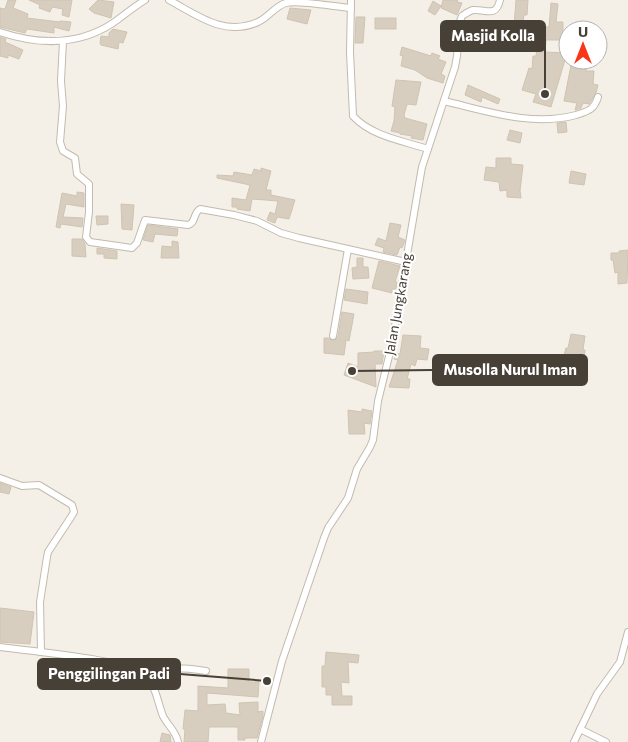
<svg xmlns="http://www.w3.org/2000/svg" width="628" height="742" font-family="Commissioner,sans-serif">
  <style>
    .building { fill: #d8cec0; stroke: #d0c3b0 }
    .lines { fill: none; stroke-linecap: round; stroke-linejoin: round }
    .minor-casing { stroke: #c2baad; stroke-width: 8 }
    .minor { stroke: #fff; stroke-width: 6 }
    .labels { text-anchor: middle; stroke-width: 4; stroke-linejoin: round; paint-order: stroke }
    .street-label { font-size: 14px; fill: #474036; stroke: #fff }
    .leader { fill: none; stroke: #474036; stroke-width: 2 }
    .callout-dot { fill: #474036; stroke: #fff; stroke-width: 2 }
    .callout { fill: #474036; stroke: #474036; stroke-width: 2 }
    .callout-label { font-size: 15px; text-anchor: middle; font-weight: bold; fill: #fff }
  </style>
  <rect width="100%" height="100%" fill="#f4f0e8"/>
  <!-- building -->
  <g class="building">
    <polygon points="8,0 16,0 13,8 28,14 27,18 60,22 60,21 71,22 69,31 54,27 54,33 27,29 25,33 0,27 0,8 5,9"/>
    <polygon points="29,0 72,0 69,17 62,15 63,9 52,7 50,12 39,8 40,5"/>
    <polygon points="98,0 114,2 111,18 94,13 89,9"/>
    <polygon points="443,0 458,0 457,2 462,3 457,15 441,8"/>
    <polygon points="516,0 528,0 527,15 524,15 522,27 526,27 525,44 515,43 515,48 506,48 506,42 508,42 509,26 514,26"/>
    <polygon points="433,1 441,6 435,15 428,11"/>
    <polygon points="551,3 558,4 556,22 563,22 563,40 546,40 545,52 567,53 551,107 533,102 536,94 522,90 529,68 532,69 533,56 536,56 538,39 537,27 549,27"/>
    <polygon points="290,8 311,10 307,24 287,19"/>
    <polygon points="356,17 365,17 363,43 355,43"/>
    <rect x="375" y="18" width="21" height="11"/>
    <polygon points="113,29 127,32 123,43 119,42 118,49 101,45 100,43 101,36 109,37 109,33"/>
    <polygon points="0,37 6,39 5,42 23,50 19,59 8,55 8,58 0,56"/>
    <polygon points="402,47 431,56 432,53 440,56 438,59 446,62 441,74 445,76 443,83 427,78 415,70 401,66 403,56 400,55"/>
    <polygon points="572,60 587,60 586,71 594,71 593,84 598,85 596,93 589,104 583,103 581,108 575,110 577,103 564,101"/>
    <polygon points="396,80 421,82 416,105 407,104 404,115 405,118 427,124 423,140 411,138 412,136 400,134 400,133 391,131 394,121 395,107 392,106"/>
    <polygon points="468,85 500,99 498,104 482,97 481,102 465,95"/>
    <polygon points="566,122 567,132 558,133 557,123"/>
    <polygon points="510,130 522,133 520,143 507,140"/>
    <polygon points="496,158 511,158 511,164 523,165 520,191 521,198 507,197 507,190 500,191 499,182 484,180 486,167 496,168"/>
    <polygon points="261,168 271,171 266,190 271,190 271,195 295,200 289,219 277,217 275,223 267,220 270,212 275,214 278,201 252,199 250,211 237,209 237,207 232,207 232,198 246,200 250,185 217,178 217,175 233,176 234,172 252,175 254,169 261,171"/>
    <polygon points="571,171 586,174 584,185 569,183"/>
    <polygon points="77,192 84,193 84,207 66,204 63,217 83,218 82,227 61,224 60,228 56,227 62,193 77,196"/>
    <polygon points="121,204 134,205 132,230 122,229"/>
    <polygon points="96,216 108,216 108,224 97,225"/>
    <polygon points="390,223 401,225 398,237 405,240 402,248 400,247 397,255 383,252 384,248 375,245 378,238 386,241"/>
    <polygon points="148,225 178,229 177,236 155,234 153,242 143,240"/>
    <polygon points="72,239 82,239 85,244 86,257 72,256"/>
    <polygon points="172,241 178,242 179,258 161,258 162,246 172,247"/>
    <polygon points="97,248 117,251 117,259 104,258 104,254 97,254"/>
    <polygon points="628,250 627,283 618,284 618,272 615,273 613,260 611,260 611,253 619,253 619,251"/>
    <polygon points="357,258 363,258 363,267 368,267 369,278 353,279 352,268 357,267"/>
    <polygon points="379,261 400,266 395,282 397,282 396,289 392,289 392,293 372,288"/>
    <polygon points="346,289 368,292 367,304 344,300"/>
    <polygon points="342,312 354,314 349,341 346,340 344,355 324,353 324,338 328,338 333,341 338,337"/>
    <polygon points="571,334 585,336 583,350 585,350 584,358 564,355 566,348 568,348"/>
    <polygon points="403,335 421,336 420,348 429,349 427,360 417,359 415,366 411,364 407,379 410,379 409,388 389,387 398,360 394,359 396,353 400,354"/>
    <polygon points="374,351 384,351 382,364 375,364 376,387 344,375 348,363 358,367 358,353 374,352"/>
    <polygon points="362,409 372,411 370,424 364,423 365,434 349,434 348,410 362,412"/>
    <polygon points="0,483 11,487 9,494 0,492"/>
    <polygon points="0,608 34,612 30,644 0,642"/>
    <polygon points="326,652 359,655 358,663 348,662 349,683 341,682 342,696 352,696 352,705 332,705 332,695 326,695 326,687 322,687 322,666 325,666"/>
    <polygon points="228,669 249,669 249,682 259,682 258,697 207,693 207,705 225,704 226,713 240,715 239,703 258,702 258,712 263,711 263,716 257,738 245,738 245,740 238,740 238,727 209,727 208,742 184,742 185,729 183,729 185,710 198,711 198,686 228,688"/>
    <polygon points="162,733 170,735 171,742 160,742"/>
  </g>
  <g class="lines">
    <!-- minor casing -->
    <g class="minor-casing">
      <g id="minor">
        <path d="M 169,0 C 197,15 224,37 258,22 C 268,18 275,6 286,3 C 298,0 336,7 351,8"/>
        <path d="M 351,0 L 350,52 L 353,116 C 371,136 403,141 428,149"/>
        <path d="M 0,32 C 39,45 78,46 113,23 C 124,15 134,7 145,0"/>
        <path d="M 63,41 L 61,81 L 63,106 L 60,142 L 63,151 L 75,158 L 77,174 L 89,184 L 89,212 L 86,237 L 90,242 L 132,248 L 137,243 L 145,220 L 188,225 C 196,223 193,213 200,209 L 234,215 L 257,221 L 281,233 L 299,238 L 406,262"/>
        <path d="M 444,101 C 487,111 532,127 576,115 C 588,111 594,110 598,97"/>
        <polyline points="333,336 348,249"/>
        <polyline points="0,478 22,486 39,485 72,505 74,512 71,517 48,552 47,557 40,602 41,652"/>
        <path d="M 0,647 C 28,651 131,659 147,677 C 156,686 158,704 163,716 C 168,726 176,731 178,742"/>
        <path d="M 150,681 L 162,680 C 173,663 188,669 206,671"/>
        <polyline points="580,729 606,742"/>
        <path d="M 261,742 L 282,661 L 324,538 L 328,528 L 348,498 L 357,469 L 370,447 L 373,440 L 378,401 L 392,344 L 418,190 L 422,167 L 455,67 L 457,56 L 460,21 L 462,16 C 465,14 469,11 473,10 C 486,9 496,18 500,0"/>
        <polyline points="574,742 597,694 620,662 628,632"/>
      </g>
    </g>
    <!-- minor -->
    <use href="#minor" class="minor"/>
  </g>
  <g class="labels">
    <!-- street labels -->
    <g class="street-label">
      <text transform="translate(398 304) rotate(-80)" y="5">Jalan Jungkarang</text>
    </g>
  </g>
  <!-- callouts -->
  <path class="leader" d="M545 94L545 36M352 371L433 370M267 681L180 674"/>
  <g class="callout-dot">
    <circle cx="545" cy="94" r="5"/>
    <circle cx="352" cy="371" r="5"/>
    <circle cx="267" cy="681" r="5"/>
  </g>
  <g class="callout">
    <rect x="441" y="21" width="104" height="30" rx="5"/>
    <rect x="433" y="355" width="154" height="30" rx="5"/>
    <rect x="38" y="659" width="142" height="30" rx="5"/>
  </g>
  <g class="callout-label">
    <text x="493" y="41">Masjid Kolla</text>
    <text x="510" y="375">Musolla Nurul Iman</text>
    <text x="109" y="679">Penggilingan Padi</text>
  </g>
  <!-- north arrow -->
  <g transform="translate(583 45)"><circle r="24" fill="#ffffff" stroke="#b5b3af"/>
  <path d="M0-4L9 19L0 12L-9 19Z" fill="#f9351a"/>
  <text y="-8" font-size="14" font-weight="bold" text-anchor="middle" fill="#474036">U</text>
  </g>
</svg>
